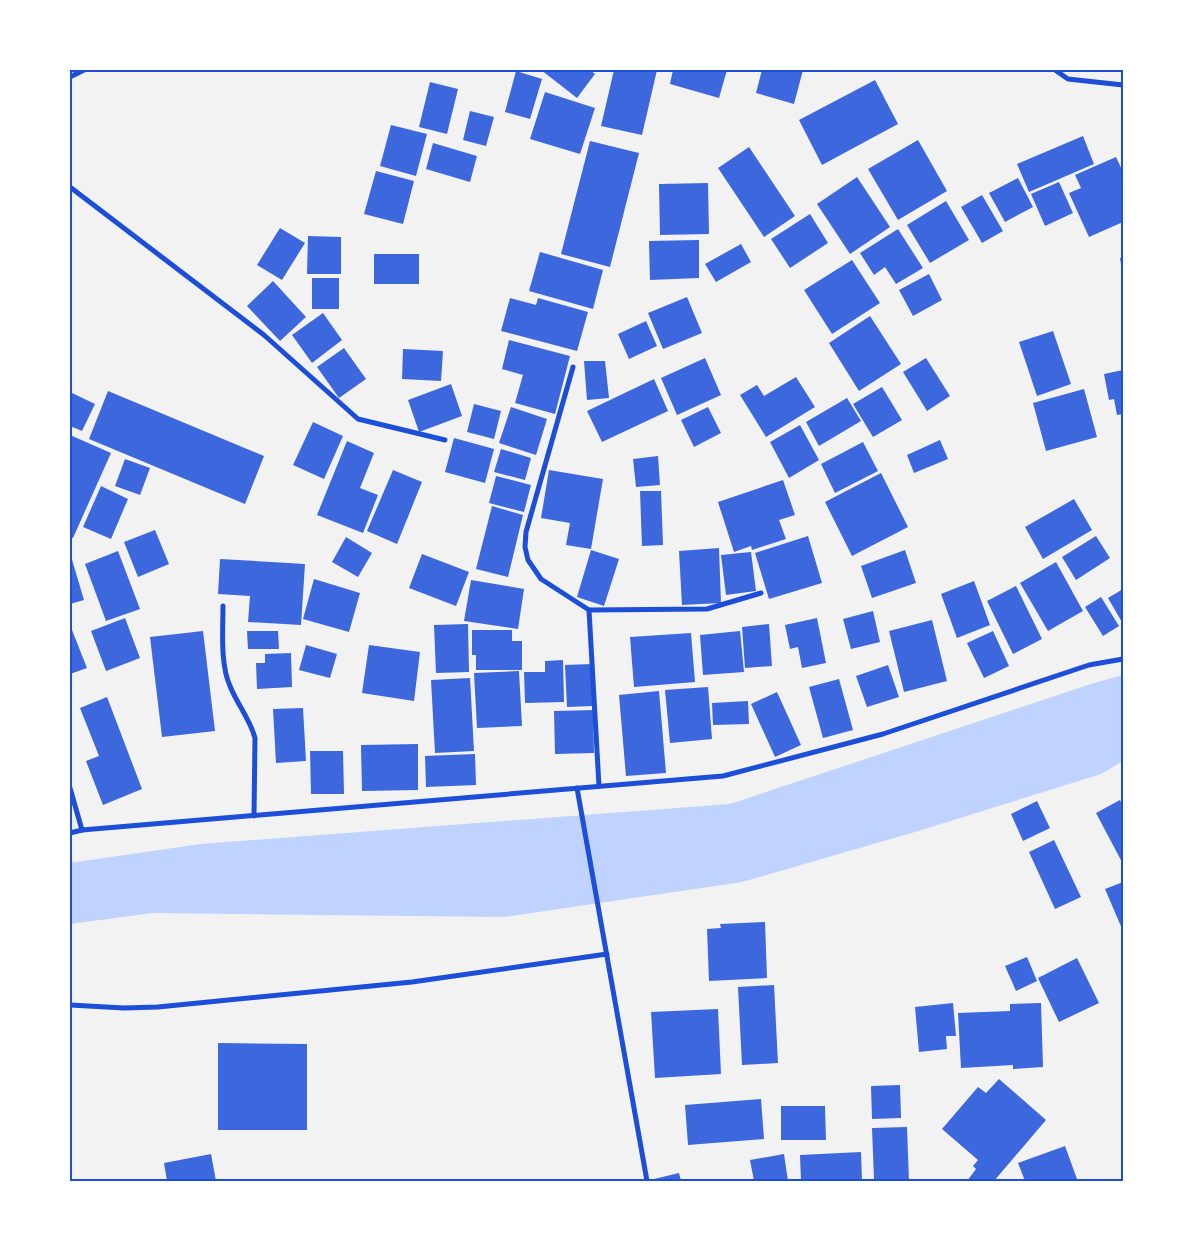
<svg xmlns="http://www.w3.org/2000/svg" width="1193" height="1251" font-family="Rubik,sans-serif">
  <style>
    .water { fill: #bfd3fe }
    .building { fill: #3d67dc }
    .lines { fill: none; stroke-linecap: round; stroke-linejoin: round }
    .minor { stroke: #1d4ed8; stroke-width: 5 }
    .neatline { fill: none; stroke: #1d4ed8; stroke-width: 2 }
  </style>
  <rect width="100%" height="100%" fill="#f2f2f2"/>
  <!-- water -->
  <polygon class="water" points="1123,675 1123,761 1101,774 915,832 742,882 504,917 152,913 70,924 70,863 200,844 730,804 1091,684"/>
  <!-- building -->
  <g class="building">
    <polygon points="541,70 590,70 595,74 577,98"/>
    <polygon points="614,70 657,70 642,135 601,126"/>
    <polygon points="673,70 727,70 719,98 670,84"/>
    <polygon points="762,70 803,70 794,104 756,93"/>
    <polygon points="516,71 542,79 530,119 505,112"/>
    <polygon points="875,80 898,124 822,165 799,120"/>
    <polygon points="430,82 458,89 447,134 419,127"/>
    <polygon points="545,92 595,108 580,154 530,139"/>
    <polygon points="470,111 494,117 486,146 463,140"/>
    <polygon points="391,125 427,134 416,176 380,166"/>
    <polygon points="1083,136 1094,164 1029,192 1017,164"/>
    <polygon points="918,140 947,191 898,220 868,169"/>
    <polygon points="590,141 639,153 610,267 561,254"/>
    <polygon points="433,143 477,156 470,182 426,169"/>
    <polygon points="749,147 795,216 764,237 718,168"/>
    <polygon points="1116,157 1123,172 1123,222 1089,237 1069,193 1081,188 1075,175"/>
    <polygon points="376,171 414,181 403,224 364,214"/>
    <polygon points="857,177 890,227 850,254 817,204"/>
    <polygon points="1018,178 1033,207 1005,222 989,193"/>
    <polygon points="1059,182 1073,213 1045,226 1031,194"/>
    <polygon points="708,183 709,234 660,235 659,184"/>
    <polygon points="982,195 1003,231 982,243 961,207"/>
    <polygon points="946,201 969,240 930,263 907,225"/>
    <polygon points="810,214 828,243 790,268 771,239"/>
    <polygon points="280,228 305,243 282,280 257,265"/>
    <polygon points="898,229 923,268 896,284 885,267 874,275 860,253"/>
    <polygon points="308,236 341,237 341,274 307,274"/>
    <polygon points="699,240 699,278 650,280 649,241"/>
    <polygon points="741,244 751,262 716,282 705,264"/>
    <polygon points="540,252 603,270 593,309 529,291"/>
    <rect x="374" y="254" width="45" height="30"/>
    <polygon points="1120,258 1123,258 1123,270 1122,271"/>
    <polygon points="852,260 880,303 832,334 804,290"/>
    <polygon points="929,274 942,300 913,316 899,290"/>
    <rect x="312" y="278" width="27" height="31"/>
    <polygon points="273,281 306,317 280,341 247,306"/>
    <polygon points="687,297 702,333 663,349 648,313"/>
    <polygon points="510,298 536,305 538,298 588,312 577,351 501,331"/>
    <polygon points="323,313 342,340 312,363 292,335"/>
    <polygon points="870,316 901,364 859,391 829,343"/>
    <polygon points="646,321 657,346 629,359 618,334"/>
    <polygon points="1053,331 1071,384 1037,396 1019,342"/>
    <polygon points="509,340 570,356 555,414 515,403 523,375 502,369"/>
    <polygon points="344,348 366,379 339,398 317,367"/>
    <polygon points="403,349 443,351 441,381 402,379"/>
    <polygon points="705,358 721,395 677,415 661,378"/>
    <polygon points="926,358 950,396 927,411 903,372"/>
    <polygon points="584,361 605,361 609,398 587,400"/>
    <polygon points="1123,370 1123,414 1117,415 1114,399 1109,400 1104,374"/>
    <polygon points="796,377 815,407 766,437 740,395 757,385 764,396"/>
    <polygon points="654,379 668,411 602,442 587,411"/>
    <polygon points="451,384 462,416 419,432 408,400"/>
    <polygon points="882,387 902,420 873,437 853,404"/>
    <polygon points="1084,389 1097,437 1046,451 1033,403"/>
    <polygon points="108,391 264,456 245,504 89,439"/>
    <polygon points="70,392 95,404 82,431 70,426"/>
    <polygon points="847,398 861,421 819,446 806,422"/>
    <polygon points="474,404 501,411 494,439 467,432"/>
    <polygon points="511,407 547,419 536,455 499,443"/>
    <polygon points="708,407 721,433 694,447 681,420"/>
    <polygon points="313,422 343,436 324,479 293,465"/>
    <polygon points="800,425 819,460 789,478 770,442"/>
    <polygon points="70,435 111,453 73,538 70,537"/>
    <polygon points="454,438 494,449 485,483 445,472"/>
    <polygon points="940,440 948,459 914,473 907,455"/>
    <polygon points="347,441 374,453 360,488 378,495 363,533 317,515"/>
    <polygon points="863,442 878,471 835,493 821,464"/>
    <polygon points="501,449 531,458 525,480 494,472"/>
    <polygon points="658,456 660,485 636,487 633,459"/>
    <polygon points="125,459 150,468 140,495 115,486"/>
    <polygon points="393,470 422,482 397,544 367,531"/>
    <polygon points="549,470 603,479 591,549 566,545 570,523 541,518"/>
    <polygon points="881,473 908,527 852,556 825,502"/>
    <polygon points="496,476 531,485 524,512 489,503"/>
    <polygon points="783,480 795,515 779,520 786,539 752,550 751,546 734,552 718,502"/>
    <polygon points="101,486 128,499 111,539 83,527"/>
    <polygon points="640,491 661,491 663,545 642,546"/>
    <polygon points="1074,499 1092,530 1043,559 1025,527"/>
    <polygon points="492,506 523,515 508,577 476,569"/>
    <polygon points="155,530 169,564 138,577 124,542"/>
    <polygon points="808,536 822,583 769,599 755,553"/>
    <polygon points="1096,536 1110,558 1076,580 1062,557"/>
    <polygon points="346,537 372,553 358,577 332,562"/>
    <polygon points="719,548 721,603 682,605 679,551"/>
    <polygon points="591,550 619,559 604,606 577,597"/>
    <polygon points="905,550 916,583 872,598 861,566"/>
    <polygon points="118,551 140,609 106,621 85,564"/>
    <polygon points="751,552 756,591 726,595 721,555"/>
    <polygon points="70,553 84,600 70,604"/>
    <polygon points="422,554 469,572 456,606 409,588"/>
    <polygon points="220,559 305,564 301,625 248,622 250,596 218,594"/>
    <polygon points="1056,562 1083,611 1048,631 1020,583"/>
    <polygon points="314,579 360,593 349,632 303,619"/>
    <polygon points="471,580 524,589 518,629 464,621"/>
    <polygon points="974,581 990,625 957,638 941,594"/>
    <polygon points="1016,586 1042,639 1013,654 987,601"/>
    <polygon points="1123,589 1123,624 1108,598"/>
    <polygon points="1101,597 1119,626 1103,636 1085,607"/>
    <polygon points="873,611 880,642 851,649 843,619"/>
    <polygon points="125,618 140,658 106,671 91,631"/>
    <polygon points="817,618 826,663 802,668 798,647 790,649 785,625"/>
    <polygon points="932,620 947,681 904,692 889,631"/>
    <polygon points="468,624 469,672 436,673 434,625"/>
    <polygon points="769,624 772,666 745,668 742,627"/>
    <polygon points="70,625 87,668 70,674"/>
    <polygon points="472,630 512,630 512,641 522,641 522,670 476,670 476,655 472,655"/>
    <polygon points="203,631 215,731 162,737 150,637"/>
    <polygon points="247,631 278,631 279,649 248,649"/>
    <polygon points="740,631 744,672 703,675 700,635"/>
    <polygon points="993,631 1009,666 984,678 967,643"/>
    <polygon points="691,633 695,682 634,687 630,637"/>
    <polygon points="306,645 337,654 330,678 299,670"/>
    <polygon points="369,645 420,652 414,701 362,693"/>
    <polygon points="291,653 292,687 257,689 256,663 265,663 265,654"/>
    <polygon points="563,660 564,702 525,703 524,672 545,672 545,661"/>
    <polygon points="592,664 593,706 567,707 565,665"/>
    <polygon points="888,665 899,697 867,707 856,676"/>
    <polygon points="519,671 522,726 477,728 474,673"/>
    <polygon points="470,678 474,751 435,753 431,680"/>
    <polygon points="839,679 853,730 823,738 809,687"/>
    <polygon points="708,687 712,739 670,743 665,690"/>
    <polygon points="659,691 666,773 626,776 619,695"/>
    <polygon points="777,692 801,745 775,757 751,704"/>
    <polygon points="107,697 142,789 103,805 86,761 99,756 80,708"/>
    <polygon points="748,701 749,724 713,725 712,703"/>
    <polygon points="303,708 306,761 276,763 273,709"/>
    <polygon points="593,710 594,753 555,754 554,711"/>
    <polygon points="418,744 418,790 362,791 361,745"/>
    <polygon points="310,751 343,751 344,794 311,794"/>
    <polygon points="475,754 476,785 426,787 425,756"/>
    <polygon points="1120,800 1123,807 1123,864 1096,813"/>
    <polygon points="1037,801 1050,828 1023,841 1011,814"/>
    <polygon points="1054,840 1081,897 1055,909 1029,852"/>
    <polygon points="1123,882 1123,931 1105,889"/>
    <polygon points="765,922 767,978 709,981 707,929 721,928 720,924"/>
    <polygon points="1027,957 1037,981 1016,991 1005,966"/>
    <polygon points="1077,958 1099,1003 1059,1022 1038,978"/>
    <polygon points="774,985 778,1063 742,1065 738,987"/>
    <polygon points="953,1003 956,1036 946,1036 947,1049 919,1052 915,1007"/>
    <polygon points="1041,1003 1043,1067 1013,1069 1013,1065 961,1068 958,1013 1010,1011 1010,1004"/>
    <polygon points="718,1009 721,1074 655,1078 651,1012"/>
    <polygon points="218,1043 307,1044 307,1130 218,1130"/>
    <polygon points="999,1079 1046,1120 994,1181 967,1181 976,1169 973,1166 978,1160 942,1129 978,1087 986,1093"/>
    <polygon points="900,1085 901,1118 872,1119 871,1086"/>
    <polygon points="761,1099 764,1139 688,1145 685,1105"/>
    <polygon points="781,1106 825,1106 826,1140 781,1140"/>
    <polygon points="907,1127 909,1181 880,1181 880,1179 874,1179 872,1128"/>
    <polygon points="1065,1146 1077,1179 1073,1181 1025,1181 1018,1163"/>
    <polygon points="861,1152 862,1181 801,1181 800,1155"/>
    <polygon points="211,1154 216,1181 167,1181 164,1163"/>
    <polygon points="784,1154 788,1181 754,1181 750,1160"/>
    <polygon points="679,1173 681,1181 654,1181 654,1179"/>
  </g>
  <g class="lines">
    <!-- minor -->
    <g class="minor">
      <polyline points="1055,70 1068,79 1123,85"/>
      <polyline points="70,77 84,70"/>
      <polyline points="70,187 264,335 358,419 445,440"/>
      <polyline points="573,367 526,532 525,547 528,560 541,579 589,610 707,609 761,593"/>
      <path d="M 223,606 C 223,630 220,664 230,686 C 237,704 250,719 255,738 L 254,816"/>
      <polyline points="589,610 599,786"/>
      <polyline points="70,788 82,830"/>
      <polyline points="577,788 647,1181"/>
      <polyline points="70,833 82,830 723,776 883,734 1089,665 1123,659"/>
      <polyline points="70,1005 124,1008 158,1007 412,982 607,954"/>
    </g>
  </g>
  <!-- border -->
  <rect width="1193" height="1251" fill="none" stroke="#ffffff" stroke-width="142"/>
  <rect x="71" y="71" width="1051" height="1109" class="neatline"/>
</svg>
